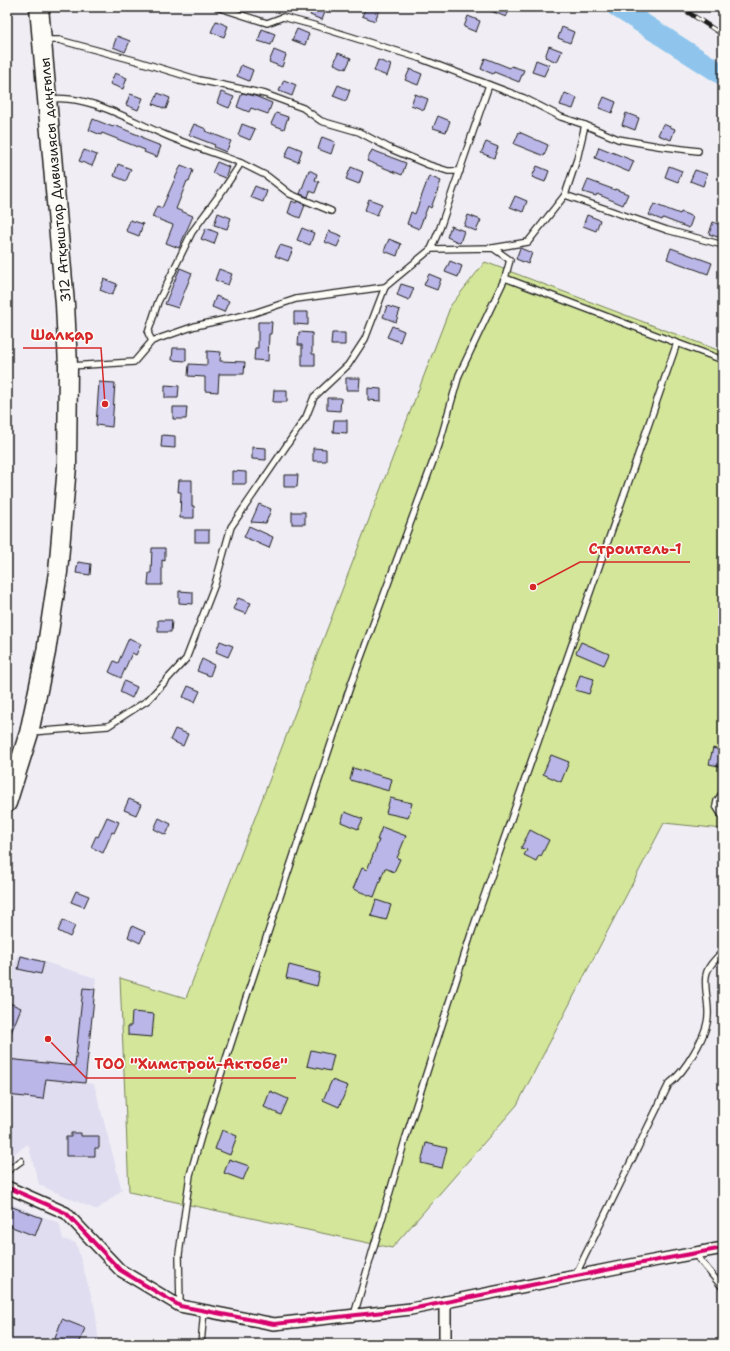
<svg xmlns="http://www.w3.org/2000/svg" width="730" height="1351" font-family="'Shantell Sans',sans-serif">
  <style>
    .built { fill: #e0ddf0 }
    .green { fill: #d3e69a; stroke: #78815b }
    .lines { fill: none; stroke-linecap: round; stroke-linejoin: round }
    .river { stroke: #8fc5ed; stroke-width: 21 }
    .building { fill: #bab6e7; stroke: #1c1c1c }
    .service-casing { stroke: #1c1c1c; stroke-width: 8 }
    .minor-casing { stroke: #1c1c1c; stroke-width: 14 }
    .trunk-casing { stroke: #1c1c1c; stroke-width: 21 }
    .service { stroke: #fdfcf7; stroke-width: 5.5 }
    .minor { stroke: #fdfcf7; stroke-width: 11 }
    .trunk { stroke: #fdfcf7; stroke-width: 18 }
    .rail-casing { stroke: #1c1c1c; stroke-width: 4.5 }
    .rail { stroke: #fdfcf7; stroke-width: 3; stroke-dasharray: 9; stroke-linecap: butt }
    .cycleway-casing { stroke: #fdfcf7; stroke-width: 6 }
    .cycleway { stroke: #d6006c; stroke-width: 4 }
    .labels { text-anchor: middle; stroke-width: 3; stroke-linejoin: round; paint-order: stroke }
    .street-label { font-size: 14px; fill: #1c1c1c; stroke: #fdfcf7 }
    .leader { fill: none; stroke: #d62828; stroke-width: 1.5 }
    .callout-dot { fill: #d62828; stroke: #fdfcf7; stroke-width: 1.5 }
    .callout-label { font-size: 15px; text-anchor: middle; font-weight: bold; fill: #d62828; stroke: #fdfcf7; stroke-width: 3; stroke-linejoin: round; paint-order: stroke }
  </style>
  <rect width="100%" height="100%" fill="#f0eef4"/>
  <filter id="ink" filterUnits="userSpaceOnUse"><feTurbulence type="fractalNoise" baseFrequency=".025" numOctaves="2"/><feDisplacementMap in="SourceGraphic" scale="8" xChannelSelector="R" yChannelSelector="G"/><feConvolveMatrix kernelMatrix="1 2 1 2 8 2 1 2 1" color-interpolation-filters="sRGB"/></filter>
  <g filter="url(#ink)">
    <!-- built -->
    <g class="built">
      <polygon points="19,954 96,978 85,1083 94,1084 122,1190 97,1210 39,1185 28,1144 7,1159 7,999 14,982 7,980"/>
      <polygon points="7,1202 59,1223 63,1239 76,1243 95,1309 99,1344 7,1344"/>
    </g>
    <!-- green -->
    <polygon class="green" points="485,262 723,352 723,829 664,823 517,1105 392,1248 129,1192 120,978 186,998 451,305"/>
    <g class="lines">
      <!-- river -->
      <polyline class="river" points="617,7 723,75"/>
    </g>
    <!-- building -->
    <g class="building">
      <polygon points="313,7 327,7 322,20 310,15"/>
      <polygon points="366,7 372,7 379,10 375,21 362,16"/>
      <polygon points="481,7 511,7 506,17"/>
      <polygon points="468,16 480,21 476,32 464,27"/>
      <polygon points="216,21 228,26 224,37 211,32"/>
      <polygon points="562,27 574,32 570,43 558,38"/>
      <polygon points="262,29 275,34 271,45 258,41"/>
      <polygon points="297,29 309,34 305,45 292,40"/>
      <polygon points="117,36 130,41 125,52 113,47"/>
      <polygon points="549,46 562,51 557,62 545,57"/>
      <polygon points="274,50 286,55 282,67 269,62"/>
      <polygon points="338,53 351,58 346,69 334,64"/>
      <polygon points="485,58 510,68 511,66 524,70 519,82 494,72 493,74 481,69"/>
      <polygon points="378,60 391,65 387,76 374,71"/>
      <polygon points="536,60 549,65 544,76 532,72"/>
      <polygon points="241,65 253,70 249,81 237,76"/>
      <polygon points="410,69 422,74 418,85 405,80"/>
      <polygon points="115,73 127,78 123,89 110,84"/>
      <polygon points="284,80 296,85 292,96 279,91"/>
      <polygon points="338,85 350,90 346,101 333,96"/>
      <polygon points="221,92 234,97 229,108 217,103"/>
      <polygon points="158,93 170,98 166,109 153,104"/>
      <polygon points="242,93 255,96 272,103 268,114 251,108 249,112 237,107"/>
      <polygon points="565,93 577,98 573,109 560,105"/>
      <polygon points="130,94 143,98 138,110 126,105"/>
      <polygon points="415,94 428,99 424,110 411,105"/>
      <polygon points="604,97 616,102 612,113 599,108"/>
      <polygon points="276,113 288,117 284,129 271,124"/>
      <polygon points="626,113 639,118 635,130 622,125"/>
      <polygon points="438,116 450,121 446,132 433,128"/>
      <polygon points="93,119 113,127 114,125 126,130 143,137 143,139 161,146 157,157 144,152 145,150 102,133 101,135 89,130"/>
      <polygon points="194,124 206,129 205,131 231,141 226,152 214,147 215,145 189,135"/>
      <polygon points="242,124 255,129 250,140 238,135"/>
      <polygon points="663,124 675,129 671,140 658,135"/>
      <polygon points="519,132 548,145 544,156 514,144"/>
      <polygon points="322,137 335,142 331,154 318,149"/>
      <polygon points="486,142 498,147 494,158 481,153"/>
      <polygon points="290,145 302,150 298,162 285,157"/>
      <polygon points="599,147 634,161 629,172 595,158"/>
      <polygon points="84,150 97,155 92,166 79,161"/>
      <polygon points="372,150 406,163 402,175 367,161"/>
      <polygon points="217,162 229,167 225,178 212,173"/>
      <polygon points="118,164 131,169 126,181 114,176"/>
      <polygon points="181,165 193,170 189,182 187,181 176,209 193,216 179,248 166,243 173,225 152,217 157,206 162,208"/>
      <polygon points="537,166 549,171 545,182 532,177"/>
      <polygon points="669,166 682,171 678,182 665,177"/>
      <polygon points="351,167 363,172 359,184 346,179"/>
      <polygon points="309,170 317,174 315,180 319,182 315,193 310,191 308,197 300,194"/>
      <polygon points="695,170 707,174 703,186 690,181"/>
      <polygon points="429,176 441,181 431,208 428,206 419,229 407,224 411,212 415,214"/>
      <polygon points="588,180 615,190 615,189 628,194 623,205 597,194 596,196 583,192"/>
      <polygon points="255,186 267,191 263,202 250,197"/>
      <polygon points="515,196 527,201 523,212 510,207"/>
      <polygon points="369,199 382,204 377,215 365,210"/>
      <polygon points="292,201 296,203 297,201 305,205 300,218 288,213"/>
      <polygon points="654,204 680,214 681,212 693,217 689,228 663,218 662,220 649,215"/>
      <polygon points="218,213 231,218 227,229 214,225"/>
      <polygon points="468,215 481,220 476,231 464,226"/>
      <polygon points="587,215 600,220 596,231 583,226"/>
      <polygon points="130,220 143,224 139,236 126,231"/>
      <polygon points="713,222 723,226 723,239 709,234"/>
      <polygon points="451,226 464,231 460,243 447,237"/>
      <polygon points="206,228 218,233 214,244 201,239"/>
      <polygon points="302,228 314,233 310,245 297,240"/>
      <polygon points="329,231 342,236 337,247 325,242"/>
      <polygon points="389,239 401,244 397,256 384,251"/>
      <polygon points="280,245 293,249 288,261 275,256"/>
      <polygon points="520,248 532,253 528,264 516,259"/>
      <polygon points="671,248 712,263 708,274 667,259"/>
      <polygon points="450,261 462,266 458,277 445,272"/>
      <polygon points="180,268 192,273 178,308 165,304"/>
      <polygon points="219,269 232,274 228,285 215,280"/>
      <polygon points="429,274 441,279 437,290 424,285"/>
      <polygon points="104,279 117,284 112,295 100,290"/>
      <polygon points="401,284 414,288 409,300 397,295"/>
      <polygon points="216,296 229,301 224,312 212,307"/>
      <polygon points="387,306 400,310 396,322 383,317"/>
      <polygon points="294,312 308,312 308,325 294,324"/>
      <polygon points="258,322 272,322 271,334 269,334 268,361 254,360 255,348 258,348"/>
      <polygon points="392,326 404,331 400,342 387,337"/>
      <polygon points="299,332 312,333 312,354 315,354 315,366 302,366 302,345 298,345"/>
      <polygon points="332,333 345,333 345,345 331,345"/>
      <polygon points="173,348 186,348 186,361 172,360"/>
      <polygon points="207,351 221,352 220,361 245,362 244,374 219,374 218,392 205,391 205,377 188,376 189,364 207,365"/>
      <polygon points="346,378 360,378 359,390 346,390"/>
      <polygon points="99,382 115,383 112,427 96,425"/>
      <polygon points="165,385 179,386 178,398 165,398"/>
      <polygon points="368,388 381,389 381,401 368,400"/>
      <polygon points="274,390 287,390 287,402 273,402"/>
      <polygon points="327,398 341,398 340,411 327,410"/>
      <polygon points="173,407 187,407 186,419 173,419"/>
      <polygon points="334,420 347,420 347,433 333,432"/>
      <polygon points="162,435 175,436 175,448 161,447"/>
      <polygon points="252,447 266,448 266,460 252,459"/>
      <polygon points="313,448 326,449 326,461 313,461"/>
      <polygon points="232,471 246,472 246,484 232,484"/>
      <polygon points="284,475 298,475 297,487 284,487"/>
      <polygon points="179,480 192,480 192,506 194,506 194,518 180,518 181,492 178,492"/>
      <polygon points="259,504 271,509 266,523 251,522"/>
      <rect x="292" y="512" width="13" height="12"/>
      <polygon points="249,526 273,537 269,548 244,537"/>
      <rect x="195" y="530" width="14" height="12"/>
      <polygon points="152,548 165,548 165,561 162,560 162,585 148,585 149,573 151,573"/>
      <polygon points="78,562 91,564 90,575 76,573"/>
      <polygon points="179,591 193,592 193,604 179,603"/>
      <polygon points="238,598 251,603 246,614 233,609"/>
      <polygon points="158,620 172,620 171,632 158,632"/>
      <polygon points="129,638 141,644 136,655 132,653 121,678 109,672 114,661 118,663"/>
      <polygon points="220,641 233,646 228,657 216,652"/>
      <polygon points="581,642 609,654 604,665 576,653"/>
      <polygon points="202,659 214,665 210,676 197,671"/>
      <polygon points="580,675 594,679 589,694 575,690"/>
      <polygon points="124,681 137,687 132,698 120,692"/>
      <polygon points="188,686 200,691 195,702 183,697"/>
      <polygon points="175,729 188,734 183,746 170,740"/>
      <polygon points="713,748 723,751 723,767 709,764"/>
      <polygon points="551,755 569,762 561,782 543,774"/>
      <polygon points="353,768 392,779 389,791 350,780"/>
      <polygon points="390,798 412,803 408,818 386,813"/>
      <polygon points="129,799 141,804 136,815 124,810"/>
      <polygon points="345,812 363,819 358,829 341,822"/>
      <polygon points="107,817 119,822 114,833 112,832 103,853 91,847 96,836 98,837"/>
      <polygon points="159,818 171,824 166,835 154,829"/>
      <polygon points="382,827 406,836 397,858 400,859 394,872 385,868 374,897 353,889 362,868 367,870 379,840 377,840"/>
      <polygon points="530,830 549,840 541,856 539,855 536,861 524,855 527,850 521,848"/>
      <polygon points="76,891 89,896 84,907 71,902"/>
      <polygon points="376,900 391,905 386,920 371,916"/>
      <polygon points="63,920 75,926 70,937 58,931"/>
      <polygon points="132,926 145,932 140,943 128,937"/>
      <polygon points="21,956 44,962 41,974 18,969"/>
      <polygon points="289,965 320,973 317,986 286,978"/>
      <polygon points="83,988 95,989 85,1083 46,1079 43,1099 7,1095 9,1080 7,1080 7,1059 75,1066"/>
      <polygon points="7,1002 21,1008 7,1043"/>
      <polygon points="132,1012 154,1014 152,1037 128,1035 128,1026 131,1026"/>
      <polygon points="311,1050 334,1055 330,1071 307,1066"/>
      <polygon points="332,1080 348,1086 339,1107 323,1100"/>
      <polygon points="270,1091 288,1099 281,1115 264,1107"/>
      <polygon points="222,1130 237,1136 230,1155 215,1149"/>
      <polygon points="71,1133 81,1133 81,1136 99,1136 99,1148 95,1148 95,1156 66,1156 66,1137 71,1137"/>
      <polygon points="426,1143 447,1148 442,1168 421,1163"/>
      <polygon points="229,1159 249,1166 243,1180 224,1173"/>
      <polygon points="7,1205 42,1218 35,1236 7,1225"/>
      <polygon points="62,1319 85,1328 79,1344 53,1344"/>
    </g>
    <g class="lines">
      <!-- service casing -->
      <g class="service-casing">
        <g id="service">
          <polyline points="217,7 267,23 283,17 313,25 419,58 524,98 561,117 585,125"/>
          <polyline points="44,40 59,40 137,61 199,80 265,94 303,108 321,121 359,132 391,149 429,165 448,171 460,171"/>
          <path d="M 50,99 C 88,94 129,120 163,134 C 188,145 215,153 241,163 L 223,190 L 192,232 L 158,302 L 148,333 L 152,341"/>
          <polyline points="241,163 267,176 290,194 331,211"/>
          <polyline points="565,195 577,159 585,125 618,139 658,146 698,151"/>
          <polyline points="493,248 528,242 565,195 667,230 723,245"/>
          <polyline points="431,249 440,228 489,85"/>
          <polyline points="70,366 134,362 152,341 195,326 254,313 296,299 385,287"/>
          <polyline points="31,732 108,726 148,700 186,659 215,584 231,527 306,417 314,397 348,365 365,339 385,287 431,249 493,248 510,260 505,278 677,343"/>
          <polyline points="723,792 717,801 716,806 723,817"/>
          <polyline points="7,1171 21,1161"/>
          <polyline points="694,1253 723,1288"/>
          <path d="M 575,1276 L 669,1084 C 685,1072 707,1035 708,1016 C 709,1003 704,989 706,976 C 707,966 717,958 723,951"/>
          <polyline points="180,1306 179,1254 190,1175 202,1133 240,1016 350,687 439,445 459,375 505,278"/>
          <polyline points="354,1315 405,1140 472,931 677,343 723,360"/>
          <polyline points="201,1344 204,1310"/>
        </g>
      </g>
      <!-- minor casing -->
      <g class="minor-casing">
        <g id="minor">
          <polyline points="7,1187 66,1213 120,1270 180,1306 274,1324 411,1309 631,1265 723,1248"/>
          <polyline points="445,1344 445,1302"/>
        </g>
      </g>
      <!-- trunk casing -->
      <g class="trunk-casing">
        <polyline id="trunk" points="7,803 29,733 46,652 58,572 67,466 68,366 65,304 39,7"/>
      </g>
      <!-- service -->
      <use href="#service" class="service"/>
      <!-- minor -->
      <use href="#minor" class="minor"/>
      <!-- trunk -->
      <use href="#trunk" class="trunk"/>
      <!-- rail casing -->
      <g class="rail-casing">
        <g id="rail">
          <polyline points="680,7 723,35"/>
          <polyline points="713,7 723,11"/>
        </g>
      </g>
      <!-- rail -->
      <use href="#rail" class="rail"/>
      <!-- cycleway casing -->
      <g class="cycleway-casing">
        <polyline id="cycleway" points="7,1187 66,1213 120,1270 180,1306 274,1324 411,1309 631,1265 723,1248"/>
      </g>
      <!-- cycleway -->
      <use href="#cycleway" class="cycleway"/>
    </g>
  </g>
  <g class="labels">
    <!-- street labels -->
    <g class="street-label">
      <text transform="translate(55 180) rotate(-95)" y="5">312 Атқыштар Дивизиясы даңғылы</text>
    </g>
  </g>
  <!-- callouts -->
  <path class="leader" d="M105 404L101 348H23M533 587L580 562H690M48 1039L86 1078H296"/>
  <g class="callout-dot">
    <circle cx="105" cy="404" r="4"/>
    <circle cx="533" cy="587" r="4"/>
    <circle cx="48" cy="1039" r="4"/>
  </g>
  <g class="callout-label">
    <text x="62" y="340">Шалқар</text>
    <text x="635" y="554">Строитель-1</text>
    <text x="191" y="1069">ТОО "Химстрой-Актобе"</text>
  </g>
  <!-- margin -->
  <rect width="730" height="1351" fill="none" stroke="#fdfcf7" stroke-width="24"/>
  <rect x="12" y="12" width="706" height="1327" fill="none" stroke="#1c1c1c" stroke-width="1.5" filter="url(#ink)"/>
</svg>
